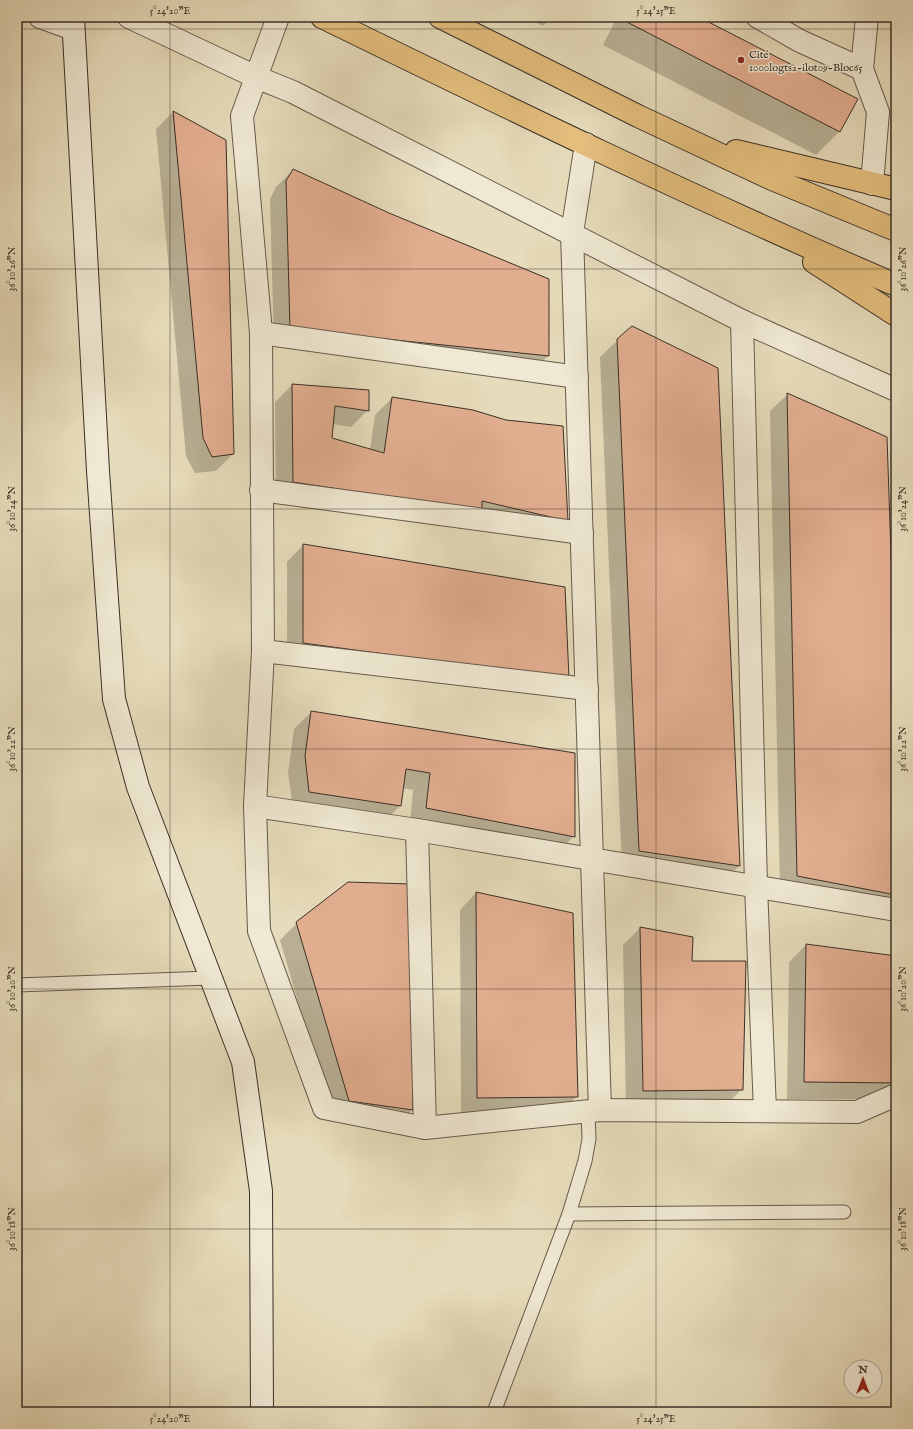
<svg xmlns="http://www.w3.org/2000/svg" width="913" height="1429" font-family="'IM FELL English',serif">
  <style>
    .shadow { fill: #0003 }
    .building { fill: #e2ae90; stroke: #3b3027 }
    .lines { fill: none; stroke-linecap: round; stroke-linejoin: round }
    .lane-casing { stroke: #665b4c; stroke-width: 15 }
    .street-casing { stroke: #665b4c; stroke-width: 24 }
    .secondary-casing { stroke: #3b3027; stroke-width: 24 }
    .highway-casing { stroke: #3b3027; stroke-width: 24 }
    .lane { stroke: #efe8d2; stroke-width: 13 }
    .street { stroke: #efe8d2; stroke-width: 22 }
    .secondary { stroke: #efe8d2; stroke-width: 22 }
    .highway { stroke: #e3be7d; stroke-width: 22 }
    .ticks { fill: none; stroke: #3b3027; stroke-width: 1; stroke-opacity: 0.45 }
    .poi-dot { fill: #8f2418; stroke: #efe8d2; stroke-width: 1.5 }
    .labels { text-anchor: middle; stroke-width: 3; stroke-linejoin: round; paint-order: stroke }
    .poi-label { font-size: 11px; fill: #3b3027; stroke: #efe8d2; text-anchor: start }
    .neatline { fill: none; stroke: #3b3027; stroke-width: 1.5 }
    .ticks-label { font-size: 10px; text-anchor: middle; fill: #3b3027 }
  </style>
  <rect width="100%" height="100%" fill="#e6dbba"/>
  <filter id="stains"><feTurbulence type="fractalNoise" baseFrequency=".005" numOctaves="4"/><feColorMatrix values="0 0 0 0 .2 0 0 0 0 .09 0 0 0 0 .02 0 0 0 .5 -.17"/></filter>
  <radialGradient id="worn" r=".72"><stop offset=".6" stop-color="#630" stop-opacity="0"/><stop offset="1" stop-color="#630" stop-opacity=".3"/></radialGradient>
  <!-- shadow -->
  <g class="shadow">
    <polygon points="525,17 553,17 543,26"/>
    <polygon points="617,17 697,17 839,132 816,155 603,45"/>
    <polygon points="173,112 225,141 233,454 216,471 195,473 186,456 156,129"/>
    <polygon points="293,170 548,356 531,372 274,345 270,199 276,187"/>
    <polygon points="618,340 717,369 739,866 722,883 622,868 600,357"/>
    <polygon points="292,385 368,391 368,410 351,427 332,424 331,439 370,450 375,415 392,398 567,521 276,499 275,402"/>
    <polygon points="787,395 886,437 896,727 896,902 780,892 770,411"/>
    <polygon points="303,545 568,679 551,696 287,660 287,562"/>
    <polygon points="311,712 574,836 557,853 410,824 413,790 402,788 400,806 383,823 293,809 288,773 294,729"/>
    <polygon points="476,893 577,1096 560,1113 461,1115 460,910"/>
    <polygon points="297,923 412,1110 396,1127 332,1118 280,940"/>
    <polygon points="640,928 690,962 742,1089 725,1106 626,1108 623,945"/>
    <polygon points="806,945 896,957 896,1089 885,1099 787,1099 789,962"/>
  </g>
  <!-- building -->
  <g class="building">
    <polygon points="627,17 699,17 858,99 840,132 625,21"/>
    <polygon points="173,111 226,140 234,454 212,457 203,438"/>
    <polygon points="293,169 389,213 549,279 549,356 290,329 286,181"/>
    <polygon points="632,326 718,368 740,866 639,851 617,339"/>
    <polygon points="292,384 369,390 369,411 335,406 332,438 384,453 392,397 473,410 506,420 563,426 568,521 482,501 482,511 293,482"/>
    <polygon points="787,393 887,437 896,699 896,895 797,876"/>
    <polygon points="303,544 565,587 569,679 303,643"/>
    <polygon points="311,711 575,753 575,837 426,808 430,773 406,769 401,806 309,792 305,756"/>
    <polygon points="348,882 410,884 413,1110 349,1101 296,922"/>
    <polygon points="476,892 573,913 578,1097 477,1098"/>
    <polygon points="640,927 693,937 692,961 746,961 743,1090 643,1091"/>
    <polygon points="806,944 896,956 896,1083 804,1082"/>
  </g>
  <g class="lines">
    <!-- lane casing -->
    <g class="lane-casing">
      <g id="lane">
        <polyline points="17,985 210,978"/>
        <polyline points="569,1214 844,1212"/>
        <polyline points="494,1412 569,1214 585,1161 589,1139 588,1111"/>
      </g>
    </g>
    <!-- street casing -->
    <g class="street-casing">
      <g id="street">
        <polyline points="40,17 73,29"/>
        <polyline points="129,17 256,77 293,92 742,321 896,390"/>
        <polyline points="278,17 242,116 261,333 263,651 255,806 259,931 324,1108 425,1128 600,1110 857,1112 896,1095"/>
        <polyline points="758,17 800,41 862,69 878,112 872,184"/>
        <polyline points="862,69 867,17"/>
        <polyline points="586,144 572,233 600,1110"/>
        <polyline points="742,321 756,886 765,1111"/>
        <polyline points="261,333 577,377"/>
        <polyline points="261,490 582,533"/>
        <polyline points="263,651 587,689"/>
        <polyline points="255,806 417,830 896,910"/>
        <polyline points="417,830 425,1128"/>
      </g>
    </g>
    <!-- secondary casing -->
    <g class="secondary-casing">
      <polyline id="secondary" points="73,17 98,471 114,699 138,787 243,1062 261,1191 262,1412"/>
    </g>
    <!-- highway casing -->
    <g class="highway-casing">
      <g id="highway">
        <path d="M 322,17 C 512,110 702,202 896,285"/>
        <polyline points="440,17 638,116 772,179 896,230"/>
        <polyline points="736,151 896,189"/>
        <polyline points="814,262 896,315"/>
      </g>
    </g>
    <!-- lane -->
    <use href="#lane" class="lane"/>
    <!-- street -->
    <use href="#street" class="street"/>
    <!-- secondary -->
    <use href="#secondary" class="secondary"/>
    <!-- highway -->
    <use href="#highway" class="highway"/>
  </g>
  <!-- ticks -->
  <path class="ticks" d="M 170,17 L 170,1412M 656,17 L 656,1412M 17,29 L 896,29M 17,269 L 896,269M 17,509 L 896,509M 17,749 L 896,749M 17,989 L 896,989M 17,1229 L 896,1229"/>
  <!-- markers -->
  <circle class="poi-dot" cx="741" cy="60" r="4"/>
  <g class="labels">
    <!-- poi labels -->
    <g class="poi-label">
      <text x="749" y="58">Cité<tspan x="749" dy="13">1000logts2-ilot09-Bloc65</tspan></text>
    </g>
  </g>
  <!-- margin -->
  <rect width="913" height="1429" fill="none" stroke="#e6dbba" stroke-width="44"/>
  <!-- north arrow -->
  <g transform="translate(863 1379)"><circle r="19" fill="#efe8d2" stroke="#a79e8e"/>
  <path d="M0-3L7 15L0 10L-7 15Z" fill="#8f2418"/>
  <text y="-6" font-size="11" font-weight="bold" text-anchor="middle" fill="#3b3027">N</text>
  </g>
  <rect x="22" y="22" width="869" height="1385" class="neatline"/>
  <g class="ticks-label">
    <text x="170" y="14">5°24'20"E</text>
    <text x="656" y="14">5°24'25"E</text>
    <text transform="translate(11 269) rotate(-90)" y="4">36°10'26"N</text>
    <text transform="translate(902 269) rotate(-90)" y="4">36°10'26"N</text>
    <text transform="translate(11 509) rotate(-90)" y="4">36°10'24"N</text>
    <text transform="translate(902 509) rotate(-90)" y="4">36°10'24"N</text>
    <text transform="translate(11 749) rotate(-90)" y="4">36°10'22"N</text>
    <text transform="translate(902 749) rotate(-90)" y="4">36°10'22"N</text>
    <text transform="translate(11 989) rotate(-90)" y="4">36°10'20"N</text>
    <text transform="translate(902 989) rotate(-90)" y="4">36°10'20"N</text>
    <text transform="translate(11 1229) rotate(-90)" y="4">36°10'18"N</text>
    <text transform="translate(902 1229) rotate(-90)" y="4">36°10'18"N</text>
    <text x="170" y="1422">5°24'20"E</text>
    <text x="656" y="1422">5°24'25"E</text>
  </g>
  <rect width="100%" height="100%" filter="url(#stains)"/>
  <rect width="100%" height="100%" fill="url(#worn)"/>
</svg>
